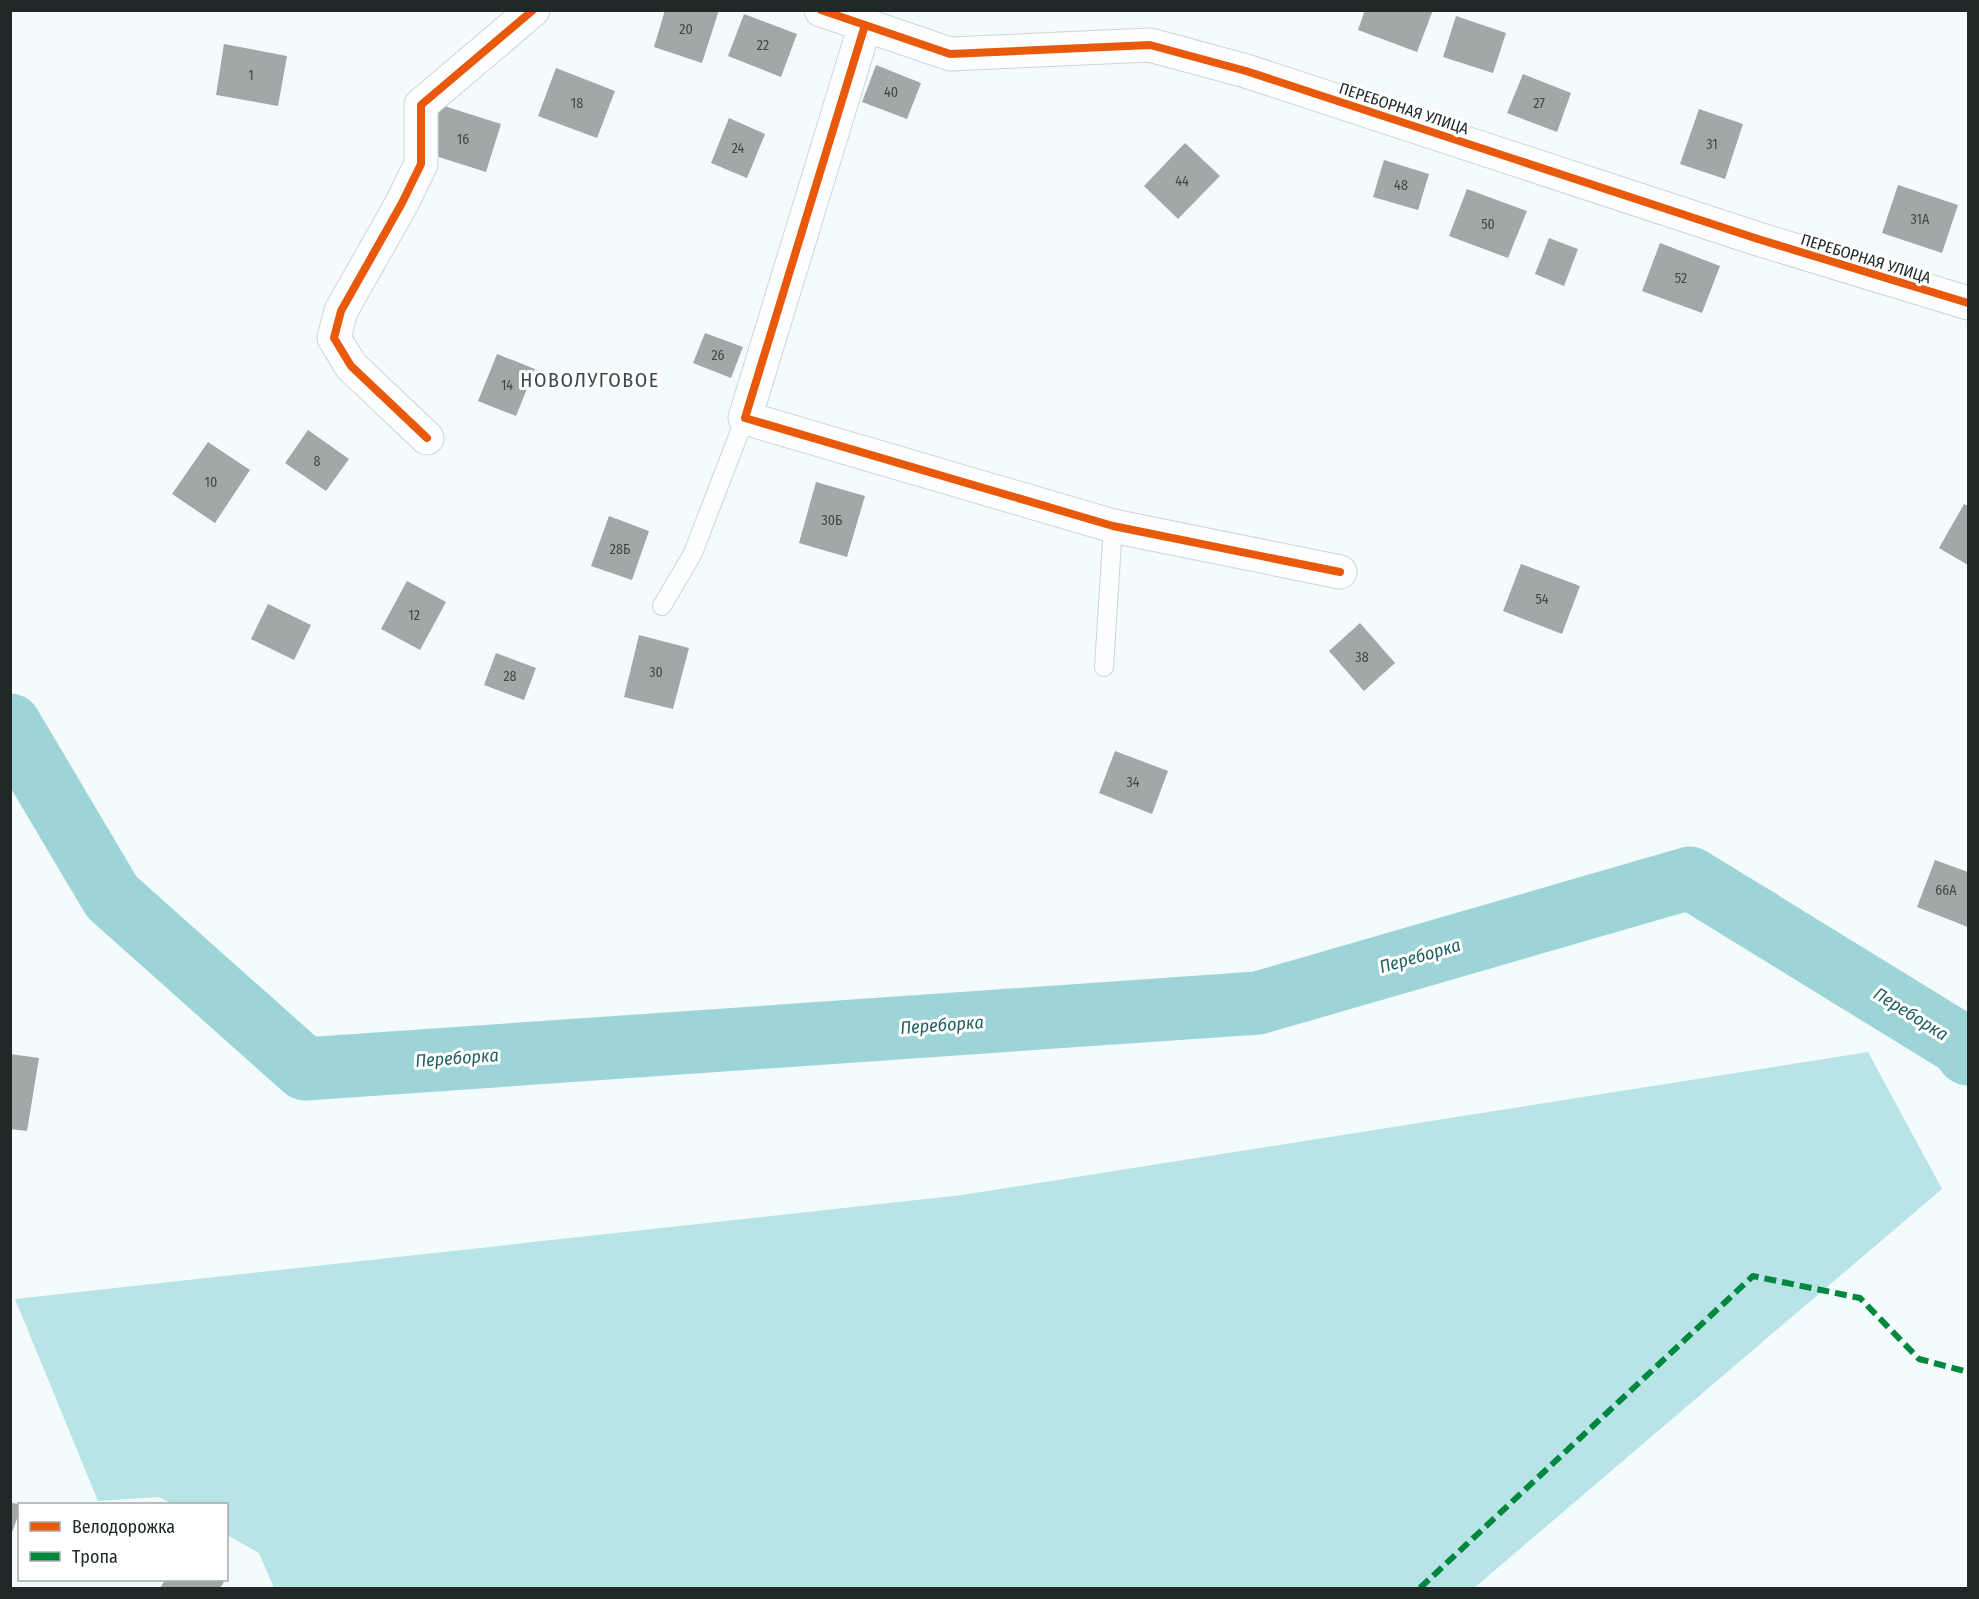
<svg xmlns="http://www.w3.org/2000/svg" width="1979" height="1599" font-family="'Fira Sans Condensed',sans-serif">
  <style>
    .forest { fill: #b8e4e7 }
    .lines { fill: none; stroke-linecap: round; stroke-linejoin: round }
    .river { stroke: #9cd4d7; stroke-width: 63 }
    .building { fill: #a1a8a8 }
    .lane-casing { stroke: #cdd4d5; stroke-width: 20 }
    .street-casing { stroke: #cdd4d5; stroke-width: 35 }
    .lane { stroke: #fdfeff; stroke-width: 18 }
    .street { stroke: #fdfeff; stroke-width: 33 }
    .quiet { stroke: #00873e; stroke-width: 6; stroke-dasharray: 12 6; stroke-linecap: butt }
    .cycleway-casing { stroke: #fff; stroke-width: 11 }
    .cycleway { stroke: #e8590c; stroke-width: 8 }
    .labels { text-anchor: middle; stroke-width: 6; stroke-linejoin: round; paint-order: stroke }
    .number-label { font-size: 14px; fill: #404848 }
    .street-label { font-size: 16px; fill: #202828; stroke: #fff }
    .water-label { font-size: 18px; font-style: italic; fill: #1f5f62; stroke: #fff }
    .quarter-label { font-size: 20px; letter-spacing: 1.5px; fill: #384a4b; stroke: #fff }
  </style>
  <rect width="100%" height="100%" fill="#f4fbfc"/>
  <!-- forest -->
  <polygon class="forest" points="1868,1052 1942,1189 1474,1588 274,1588 259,1553 227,1535 226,1504 172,1504 159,1497 98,1501 15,1299 962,1195"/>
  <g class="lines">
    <!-- river -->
    <polyline class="river" points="10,725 112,897 305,1069 1258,1003 1690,878 1960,1044 1968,1054"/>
  </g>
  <!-- building -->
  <g class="building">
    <polygon points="665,10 719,10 702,63 654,47"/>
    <polygon points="1365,10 1433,10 1417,52 1358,30"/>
    <polygon points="744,14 797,34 781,77 728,56"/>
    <polygon points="1456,16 1506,33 1493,73 1443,57"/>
    <polygon points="224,44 287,56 278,106 216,95"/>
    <polygon points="876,65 921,83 907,119 862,102"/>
    <polygon points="556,68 615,91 597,138 538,116"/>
    <polygon points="1523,74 1571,93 1557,132 1507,113"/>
    <polygon points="441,105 501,124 486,172 426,153"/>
    <polygon points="1699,109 1743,124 1725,179 1680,164"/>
    <polygon points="729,118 765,134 747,178 711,163"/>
    <polygon points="1185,143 1220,176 1178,219 1144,186"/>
    <polygon points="1384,160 1429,174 1418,210 1373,197"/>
    <polygon points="1898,185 1958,205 1942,253 1882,233"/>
    <polygon points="1467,189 1527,211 1508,258 1449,236"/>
    <polygon points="1549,238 1578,249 1564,286 1535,274"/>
    <polygon points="1660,243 1720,266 1702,313 1642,291"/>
    <polygon points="705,333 743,347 731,378 693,363"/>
    <polygon points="497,354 535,369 516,416 478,401"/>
    <polygon points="308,430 349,459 326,491 285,463"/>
    <polygon points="208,442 250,470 215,523 172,494"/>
    <polygon points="816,482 865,496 847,557 799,543"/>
    <polygon points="1964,504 1968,506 1968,565 1939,548"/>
    <polygon points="609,516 649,531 632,580 591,566"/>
    <polygon points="1521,564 1580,586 1562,634 1503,611"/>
    <polygon points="407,581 446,602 420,650 381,629"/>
    <polygon points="268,604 311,625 294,660 251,639"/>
    <polygon points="1360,623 1395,663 1364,691 1329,651"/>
    <polygon points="639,635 689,648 673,709 624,697"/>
    <polygon points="496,653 536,668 524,700 484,685"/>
    <polygon points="1115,751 1168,771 1152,814 1099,793"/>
    <polygon points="1935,860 1968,872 1968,927 1917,907"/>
    <polygon points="10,1054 39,1058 27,1131 10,1129"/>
    <polygon points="10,1502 20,1505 20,1511 11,1535"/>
    <polygon points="165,1580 219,1580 224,1582 220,1588 160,1588"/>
  </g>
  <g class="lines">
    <!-- lane casing -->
    <g class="lane-casing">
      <g id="lane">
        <polyline points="662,606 693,553 745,418"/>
        <polyline points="1104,667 1113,526"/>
      </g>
    </g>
    <!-- street casing -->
    <g class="street-casing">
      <g id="street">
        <polyline points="821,10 950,54 1150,45 1246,71 1758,239 1968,303"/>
        <polyline points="865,25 745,418 1113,526 1340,572"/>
        <polyline points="427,438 351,366 334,338 341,311 402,203 421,164 421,105 533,10"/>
      </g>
    </g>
    <!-- lane -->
    <use href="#lane" class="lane"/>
    <!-- street -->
    <use href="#street" class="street"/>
    <!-- quiet -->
    <polyline class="quiet" points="1420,1588 1753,1276 1860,1298 1919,1359 1968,1372"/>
    <!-- cycleway casing -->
    <g class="cycleway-casing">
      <g id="cycleway">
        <polyline points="821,10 950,54 1150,45 1246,71 1758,239 1968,303"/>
        <polyline points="865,25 745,418 1113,526 1340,572"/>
        <polyline points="427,438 351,366 334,338 341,311 402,203 421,164 421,105 533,10"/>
      </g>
    </g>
    <!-- cycleway -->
    <use href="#cycleway" class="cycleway"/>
  </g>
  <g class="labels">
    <!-- number labels -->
    <g class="number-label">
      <text x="686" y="34">20</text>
      <text x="763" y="50">22</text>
      <text x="251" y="80">1</text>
      <text x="891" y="97">40</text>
      <text x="577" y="108">18</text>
      <text x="1539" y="108">27</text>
      <text x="463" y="144">16</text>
      <text x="1712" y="149">31</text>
      <text x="738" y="153">24</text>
      <text x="1182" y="186">44</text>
      <text x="1401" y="190">48</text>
      <text x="1920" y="224">31А</text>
      <text x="1488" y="229">50</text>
      <text x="1681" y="283">52</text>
      <text x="718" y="360">26</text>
      <text x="507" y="390">14</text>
      <text x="317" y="466">8</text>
      <text x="211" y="487">10</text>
      <text x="832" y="525">30Б</text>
      <text x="620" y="554">28Б</text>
      <text x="1542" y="604">54</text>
      <text x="414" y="620">12</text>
      <text x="1362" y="662">38</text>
      <text x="656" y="677">30</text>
      <text x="510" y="681">28</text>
      <text x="1133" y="787">34</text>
      <text x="1946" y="895">66А</text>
    </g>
    <!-- street labels -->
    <g class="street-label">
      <text transform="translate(1404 108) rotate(18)" y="6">ПЕРЕБОРНАЯ УЛИЦА</text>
      <text transform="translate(1866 258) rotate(17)" y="6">ПЕРЕБОРНАЯ УЛИЦА</text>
    </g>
    <!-- water labels -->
    <g class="water-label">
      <text transform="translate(1420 956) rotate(-16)" y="6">Переборка</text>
      <text transform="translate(1911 1014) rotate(32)" y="6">Переборка</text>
      <text transform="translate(942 1025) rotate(-4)" y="6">Переборка</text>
      <text transform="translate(457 1058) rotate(-4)" y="6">Переборка</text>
    </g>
    <!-- quarter labels -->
    <g class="quarter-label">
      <text x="590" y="387">НОВОЛУГОВОЕ</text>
    </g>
  </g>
  <!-- border -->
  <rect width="1979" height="1599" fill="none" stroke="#202828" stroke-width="24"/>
  <!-- legend -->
  <rect x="18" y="1503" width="210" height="78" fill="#ffffff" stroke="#a6a9a9" stroke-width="1.5"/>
  <rect x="30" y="1522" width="30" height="9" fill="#e8590c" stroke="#a6a9a9" stroke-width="1.5"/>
  <text x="72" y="1533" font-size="18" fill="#202828">Велодорожка</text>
  <rect x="30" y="1552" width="30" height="9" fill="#00873e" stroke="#a6a9a9" stroke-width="1.5"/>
  <text x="72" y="1563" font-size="18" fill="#202828">Тропа</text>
</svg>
